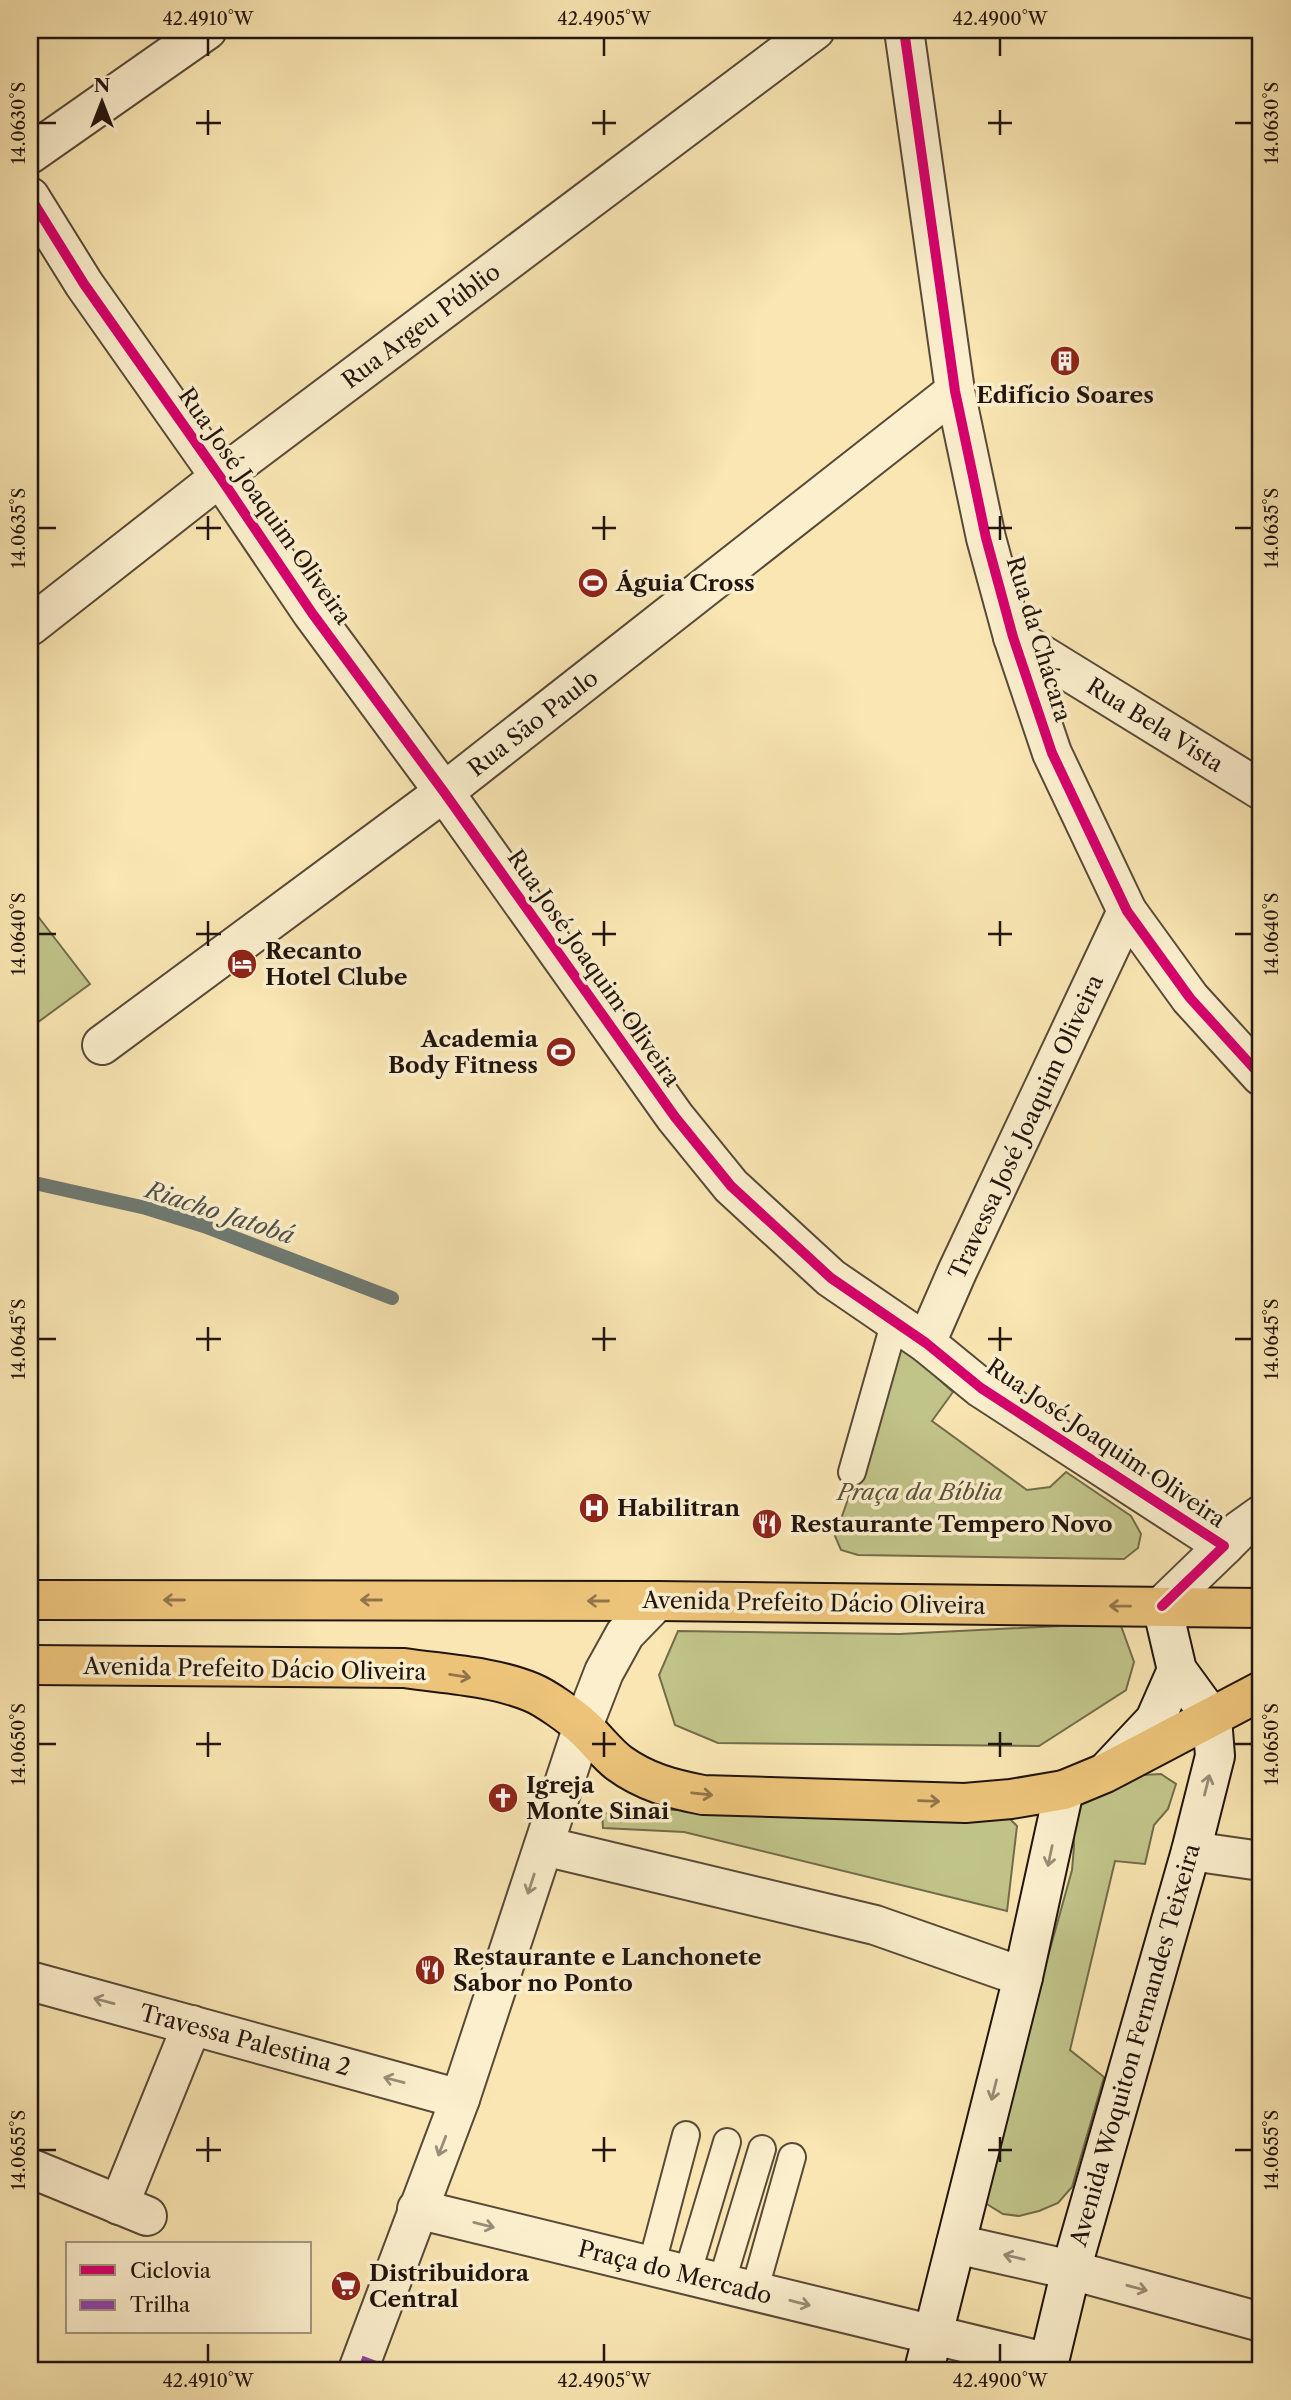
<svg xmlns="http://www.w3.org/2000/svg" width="1291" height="2400" font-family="'Libre Caslon Text',serif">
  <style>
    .green { fill: #c1c489; stroke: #726c4c; stroke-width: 2 }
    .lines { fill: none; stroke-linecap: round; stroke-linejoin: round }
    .stream { stroke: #6e7a73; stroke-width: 14 }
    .lane-casing { stroke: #584938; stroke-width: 30 }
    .street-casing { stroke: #584938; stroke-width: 42 }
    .secondary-casing { stroke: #22150f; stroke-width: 42 }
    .primary-casing { stroke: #22150f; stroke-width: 42 }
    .lane { stroke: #fbefcd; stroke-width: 26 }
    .street { stroke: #fbefcd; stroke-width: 38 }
    .secondary { stroke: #fbefcd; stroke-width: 38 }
    .primary { stroke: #ecc379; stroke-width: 38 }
    .quiet { stroke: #8e44ad; stroke-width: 9; stroke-dasharray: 18 9; stroke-linecap: butt }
    .cycleway-casing { stroke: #fbefcd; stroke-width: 15 }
    .cycleway { stroke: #d6006c; stroke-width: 10 }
    .oneway { stroke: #917549 }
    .oneway2 { stroke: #998d78 }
    .ticks { fill: none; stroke: #22150f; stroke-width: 2.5 }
    .labels { text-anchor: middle; stroke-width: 7; stroke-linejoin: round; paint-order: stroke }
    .street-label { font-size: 23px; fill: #22150f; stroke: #fbefcd }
    .poi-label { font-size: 23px; font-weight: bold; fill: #22150f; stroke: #fbefcd; text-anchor: start }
    .park-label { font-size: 23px; font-style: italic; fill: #5a523a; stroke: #fbefcd }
    .water-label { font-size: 24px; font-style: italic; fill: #4e5049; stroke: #fbefcd }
    .neatline { fill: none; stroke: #22150f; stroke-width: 2.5 }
    .ticks-label { font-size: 18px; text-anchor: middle; fill: #22150f }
  </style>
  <rect width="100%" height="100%" fill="#f9e6b2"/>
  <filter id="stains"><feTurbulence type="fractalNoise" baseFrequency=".00286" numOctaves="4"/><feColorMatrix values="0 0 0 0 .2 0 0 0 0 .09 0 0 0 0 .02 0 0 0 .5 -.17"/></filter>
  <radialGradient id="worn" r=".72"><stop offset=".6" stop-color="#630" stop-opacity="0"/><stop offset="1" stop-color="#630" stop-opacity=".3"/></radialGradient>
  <!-- green -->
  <g class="green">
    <polygon points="30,906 90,984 30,1028"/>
    <polygon points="902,1346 953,1392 932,1421 1027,1490 1050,1487 1066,1472 1131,1516 1141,1534 1138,1548 1124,1559 858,1555 841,1550 835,1536"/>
    <polygon points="1120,1623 1134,1662 1126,1690 1039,1746 718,1743 675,1725 659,1675 678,1631 900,1634"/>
    <polygon points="1161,1774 1176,1784 1168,1809 1154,1825 1145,1864 1115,1861 1070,2050 1104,2077 1072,2187 1058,2203 1039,2211 1019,2216 1003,2214 982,2201 986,2180 1072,1870 1074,1846 1073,1814 1081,1803 1125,1776"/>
    <polygon points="1000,1809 1017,1826 1007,1911 684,1832 603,1828 602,1814 627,1810"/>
  </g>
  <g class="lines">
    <!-- stream -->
    <polyline class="stream" points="30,1182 146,1208 204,1226 392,1298"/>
    <!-- lane casing -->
    <g class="lane-casing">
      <g id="lane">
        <polyline points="852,1472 895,1321"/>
        <polyline points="651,2267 686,2135"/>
        <polyline points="687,2275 727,2142"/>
        <polyline points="721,2284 762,2149"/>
        <polyline points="754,2292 792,2157"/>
      </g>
    </g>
    <!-- street casing -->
    <g class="street-casing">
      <g id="street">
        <polyline points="904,30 955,391 986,538 1013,637 1052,753 1127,911 1190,998 1261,1076"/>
        <polyline points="30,154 207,30"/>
        <polyline points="30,197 84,284 220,477 312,613 444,792 675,1117 731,1186 831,1278 926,1343 981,1388 1224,1546 1162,1606"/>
        <polyline points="30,626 220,477 815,30"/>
        <polyline points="1013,637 1261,790"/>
        <polyline points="102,1045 444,792 955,391"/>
        <polyline points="926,1343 957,1272 1127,911"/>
        <polyline points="1224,1546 1240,1530 1261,1515"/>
        <polyline points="544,1846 875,1925 1023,1977"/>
        <polyline points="1191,1851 1261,1861"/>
        <polyline points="30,1981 460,2099"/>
        <polyline points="30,2168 147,2216"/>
        <polyline points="119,2205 192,2025"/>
        <polyline points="417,2209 1049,2363"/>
        <polyline points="956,2244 1071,2270 1261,2322"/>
        <polyline points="358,2370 460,2099 583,1726 604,1672 625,1634 657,1601"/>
      </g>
    </g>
    <!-- secondary casing -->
    <g class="secondary-casing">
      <g id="secondary">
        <polyline points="1109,1769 1155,1720 1177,1670"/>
        <polyline points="924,2370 1023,1977 1064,1790"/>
        <polyline points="1047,2370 1071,2270 1191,1851 1215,1756 1212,1718 1177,1670 1162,1606"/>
      </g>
    </g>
    <!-- primary casing -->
    <g class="primary-casing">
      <g id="primary">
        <polyline points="30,1600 657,1601 1261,1608"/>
        <path d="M 30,1665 L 404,1668 C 445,1674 492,1676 531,1692 C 546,1698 572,1717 584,1728 C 596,1739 606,1753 619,1763 C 645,1782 672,1789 703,1795 L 965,1803 L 1011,1799 L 1064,1790 L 1105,1773 L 1261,1691"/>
      </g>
    </g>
    <!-- lane -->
    <use href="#lane" class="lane"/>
    <!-- street -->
    <use href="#street" class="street"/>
    <!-- secondary -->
    <use href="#secondary" class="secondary"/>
    <!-- primary -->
    <use href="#primary" class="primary"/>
    <!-- quiet -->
    <polyline class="quiet" points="361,2360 388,2370"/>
    <!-- cycleway casing -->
    <g class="cycleway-casing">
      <g id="cycleway">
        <polyline points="904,30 955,391 986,538 1013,637 1052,753 1127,911 1190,998 1261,1076"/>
        <polyline points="30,197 84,284 220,477 312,613 444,792 675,1117 731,1186 831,1278 926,1343 981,1388 1224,1546 1162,1606"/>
      </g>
    </g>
    <!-- cycleway -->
    <use href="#cycleway" class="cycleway"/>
  </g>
  <!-- one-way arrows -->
  <defs><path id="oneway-shaft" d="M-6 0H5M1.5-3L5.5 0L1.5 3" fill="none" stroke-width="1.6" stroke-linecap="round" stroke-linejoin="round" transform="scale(1.75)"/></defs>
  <g class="oneway">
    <use href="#oneway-shaft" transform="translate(174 1600) rotate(180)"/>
    <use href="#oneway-shaft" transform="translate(371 1600) rotate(-180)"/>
    <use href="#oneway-shaft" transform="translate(598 1601) rotate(-180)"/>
    <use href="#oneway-shaft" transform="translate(1120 1606) rotate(-179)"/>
    <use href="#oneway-shaft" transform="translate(460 1676) rotate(9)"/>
    <use href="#oneway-shaft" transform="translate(702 1794) rotate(6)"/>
    <use href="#oneway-shaft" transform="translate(929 1801) rotate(2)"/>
  </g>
  <g class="oneway2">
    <use href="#oneway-shaft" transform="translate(1207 1785) rotate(-76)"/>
    <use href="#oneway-shaft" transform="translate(1050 1856) rotate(102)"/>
    <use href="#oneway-shaft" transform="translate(531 1884) rotate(108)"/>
    <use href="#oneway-shaft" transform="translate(104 2001) rotate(-165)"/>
    <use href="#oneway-shaft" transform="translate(394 2080) rotate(-165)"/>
    <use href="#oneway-shaft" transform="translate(994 2090) rotate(104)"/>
    <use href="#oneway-shaft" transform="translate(442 2146) rotate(111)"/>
    <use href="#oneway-shaft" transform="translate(484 2225) rotate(14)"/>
    <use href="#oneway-shaft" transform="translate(1014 2257) rotate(-167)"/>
    <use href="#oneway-shaft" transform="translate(1137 2288) rotate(15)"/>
    <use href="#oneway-shaft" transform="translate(800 2303) rotate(14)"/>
  </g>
  <!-- ticks -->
  <path class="ticks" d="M 208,38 L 208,56M 604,38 L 604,56M 1000,38 L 1000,56M 208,110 L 208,135M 604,110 L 604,135M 1000,110 L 1000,135M 38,123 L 56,123M 196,123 L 221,123M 592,123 L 616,123M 988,123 L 1012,123M 1235,123 L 1252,123M 208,516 L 208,540M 604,516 L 604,540M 1000,516 L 1000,540M 38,528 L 56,528M 196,528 L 221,528M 592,528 L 616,528M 988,528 L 1012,528M 1235,528 L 1252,528M 208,921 L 208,946M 604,921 L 604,946M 1000,921 L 1000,946M 38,934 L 56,934M 196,934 L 221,934M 592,934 L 616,934M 988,934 L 1012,934M 1235,934 L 1252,934M 208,1327 L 208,1351M 604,1327 L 604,1351M 1000,1327 L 1000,1351M 38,1339 L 56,1339M 196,1339 L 221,1339M 592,1339 L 616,1339M 988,1339 L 1012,1339M 1235,1339 L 1252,1339M 208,1732 L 208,1757M 604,1732 L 604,1757M 1000,1732 L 1000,1757M 38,1744 L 56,1744M 196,1744 L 221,1744M 592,1744 L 616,1744M 988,1744 L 1012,1744M 1235,1744 L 1252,1744M 208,2137 L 208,2162M 604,2137 L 604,2162M 1000,2137 L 1000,2162M 38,2150 L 56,2150M 196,2150 L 221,2150M 592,2150 L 616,2150M 988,2150 L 1012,2150M 1235,2150 L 1252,2150M 208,2344 L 208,2362M 604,2344 L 604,2362M 1000,2344 L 1000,2362"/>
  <!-- icons -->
  <defs>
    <g id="building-disc" transform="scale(1.575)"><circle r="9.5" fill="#8f2418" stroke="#fbefcd"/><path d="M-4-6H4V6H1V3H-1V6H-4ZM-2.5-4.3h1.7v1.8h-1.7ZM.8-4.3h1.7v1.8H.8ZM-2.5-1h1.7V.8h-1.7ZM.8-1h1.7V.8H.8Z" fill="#fff"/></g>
    <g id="stadium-disc" transform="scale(1.575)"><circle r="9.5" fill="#8f2418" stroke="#fbefcd"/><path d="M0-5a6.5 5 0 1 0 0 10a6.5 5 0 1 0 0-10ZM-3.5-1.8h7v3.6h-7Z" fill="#fff"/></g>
    <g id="hotel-disc" transform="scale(1.575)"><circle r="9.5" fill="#8f2418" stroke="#fbefcd"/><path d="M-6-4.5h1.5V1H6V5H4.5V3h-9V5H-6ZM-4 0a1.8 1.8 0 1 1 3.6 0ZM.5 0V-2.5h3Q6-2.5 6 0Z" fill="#fff"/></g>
    <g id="hospital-disc" transform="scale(1.575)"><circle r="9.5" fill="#8f2418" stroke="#fbefcd"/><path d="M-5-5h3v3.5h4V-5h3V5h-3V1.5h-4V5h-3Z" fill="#fff"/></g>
    <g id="restaurant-disc" transform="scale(1.575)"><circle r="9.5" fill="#8f2418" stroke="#fbefcd"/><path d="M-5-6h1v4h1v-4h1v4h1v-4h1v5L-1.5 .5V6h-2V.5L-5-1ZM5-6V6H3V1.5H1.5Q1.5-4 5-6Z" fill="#fff"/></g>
    <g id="church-disc" transform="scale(1.575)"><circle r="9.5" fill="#8f2418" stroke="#fbefcd"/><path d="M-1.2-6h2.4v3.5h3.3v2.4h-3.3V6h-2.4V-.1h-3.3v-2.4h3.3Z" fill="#fff"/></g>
    <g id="supermarket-disc" transform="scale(1.575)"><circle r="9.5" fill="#8f2418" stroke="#fbefcd"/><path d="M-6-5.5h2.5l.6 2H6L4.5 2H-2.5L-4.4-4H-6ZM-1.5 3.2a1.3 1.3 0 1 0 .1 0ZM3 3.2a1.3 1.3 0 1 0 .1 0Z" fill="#fff"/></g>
  </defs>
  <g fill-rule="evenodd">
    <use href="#building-disc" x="1065" y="361"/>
    <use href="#stadium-disc" x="593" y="583"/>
    <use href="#hotel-disc" x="242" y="964"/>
    <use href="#stadium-disc" x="561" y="1052"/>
    <use href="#hospital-disc" x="594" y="1508"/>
    <use href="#restaurant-disc" x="767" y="1524"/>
    <use href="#church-disc" x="503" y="1798"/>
    <use href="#restaurant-disc" x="430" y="1970"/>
    <use href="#supermarket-disc" x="346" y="2286"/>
  </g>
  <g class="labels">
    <!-- street labels -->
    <g class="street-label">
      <text transform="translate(421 326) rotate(-37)" y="8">Rua Argeu Públio</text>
      <text transform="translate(265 506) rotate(55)" y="8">Rua José Joaquim Oliveira</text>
      <text transform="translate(1039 639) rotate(73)" y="8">Rua da Chácara</text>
      <text transform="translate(533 723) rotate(-38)" y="8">Rua São Paulo</text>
      <text transform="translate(1155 725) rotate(32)" y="8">Rua Bela Vista</text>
      <text transform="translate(594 968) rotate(55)" y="8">Rua José Joaquim Oliveira</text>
      <text transform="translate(1026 1127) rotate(-65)" y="8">Travessa José Joaquim Oliveira</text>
      <text transform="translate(1106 1443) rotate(34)" y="8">Rua José Joaquim Oliveira</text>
      <text transform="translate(814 1603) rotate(1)" y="8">Avenida Prefeito Dácio Oliveira</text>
      <text transform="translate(255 1669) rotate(1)" y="8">Avenida Prefeito Dácio Oliveira</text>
      <text transform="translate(245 2040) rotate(15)" y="8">Travessa Palestina 2</text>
      <text transform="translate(1135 2045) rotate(-74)" y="8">Avenida Woquiton Fernandes Teixeira</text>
      <text transform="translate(675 2272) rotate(14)" y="8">Praça do Mercado</text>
    </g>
    <!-- poi labels -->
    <g class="poi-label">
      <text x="1065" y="403" text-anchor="middle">Edifício Soares</text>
      <text x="616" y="591">Águia Cross</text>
      <text x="265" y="959">Recanto<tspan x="265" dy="26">Hotel Clube</tspan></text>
      <text x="538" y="1047" text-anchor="end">Academia<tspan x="538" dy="26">Body Fitness</tspan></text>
      <text x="617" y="1516">Habilitran</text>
      <text x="790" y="1532">Restaurante Tempero Novo</text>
      <text x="526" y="1793">Igreja<tspan x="526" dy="26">Monte Sinai</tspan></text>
      <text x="453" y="1965">Restaurante e Lanchonete<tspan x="453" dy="26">Sabor no Ponto</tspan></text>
      <text x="369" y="2281">Distribuidora<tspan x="369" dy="26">Central</tspan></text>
    </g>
    <!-- park labels -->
    <g class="park-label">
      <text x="920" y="1500">Praça da Bíblia</text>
    </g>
    <!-- water labels -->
    <g class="water-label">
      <text transform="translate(220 1213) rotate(18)" y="8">Riacho Jatobá</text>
    </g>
  </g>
  <!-- margin -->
  <rect width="1291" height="2400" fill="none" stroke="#f9e6b2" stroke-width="77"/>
  <!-- legend -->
  <rect x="66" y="2242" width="245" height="91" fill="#fbefcd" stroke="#a49881" stroke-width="2"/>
  <rect x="80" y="2265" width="35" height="10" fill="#d6006c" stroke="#a49881" stroke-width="2"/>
  <text x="130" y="2278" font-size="21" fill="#22150f">Ciclovia</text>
  <rect x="80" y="2300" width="35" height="10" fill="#8e44ad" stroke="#a49881" stroke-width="2"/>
  <text x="130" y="2312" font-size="21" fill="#22150f">Trilha</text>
  <!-- north arrow -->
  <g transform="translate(102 102)" stroke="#fbefcd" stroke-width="5" paint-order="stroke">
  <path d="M0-5L12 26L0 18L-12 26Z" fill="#22150f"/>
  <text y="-10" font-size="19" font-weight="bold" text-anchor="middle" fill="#22150f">N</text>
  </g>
  <rect x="38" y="38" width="1214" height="2324" class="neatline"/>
  <g class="ticks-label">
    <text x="208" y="25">42.4910°W</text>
    <text x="604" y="25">42.4905°W</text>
    <text x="1000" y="25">42.4900°W</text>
    <text transform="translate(19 123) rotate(-90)" y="6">14.0630°S</text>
    <text transform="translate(1272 123) rotate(-90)" y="6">14.0630°S</text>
    <text transform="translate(19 528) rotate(-90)" y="6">14.0635°S</text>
    <text transform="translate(1272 528) rotate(-90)" y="6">14.0635°S</text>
    <text transform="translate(19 934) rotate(-90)" y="6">14.0640°S</text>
    <text transform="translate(1272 934) rotate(-90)" y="6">14.0640°S</text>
    <text transform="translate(19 1339) rotate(-90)" y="6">14.0645°S</text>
    <text transform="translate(1272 1339) rotate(-90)" y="6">14.0645°S</text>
    <text transform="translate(19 1744) rotate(-90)" y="6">14.0650°S</text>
    <text transform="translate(1272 1744) rotate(-90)" y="6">14.0650°S</text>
    <text transform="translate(19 2150) rotate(-90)" y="6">14.0655°S</text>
    <text transform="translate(1272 2150) rotate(-90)" y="6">14.0655°S</text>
    <text x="208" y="2387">42.4910°W</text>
    <text x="604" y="2387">42.4905°W</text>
    <text x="1000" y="2387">42.4900°W</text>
  </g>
  <rect width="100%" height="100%" filter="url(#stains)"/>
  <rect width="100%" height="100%" fill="url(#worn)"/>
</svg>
